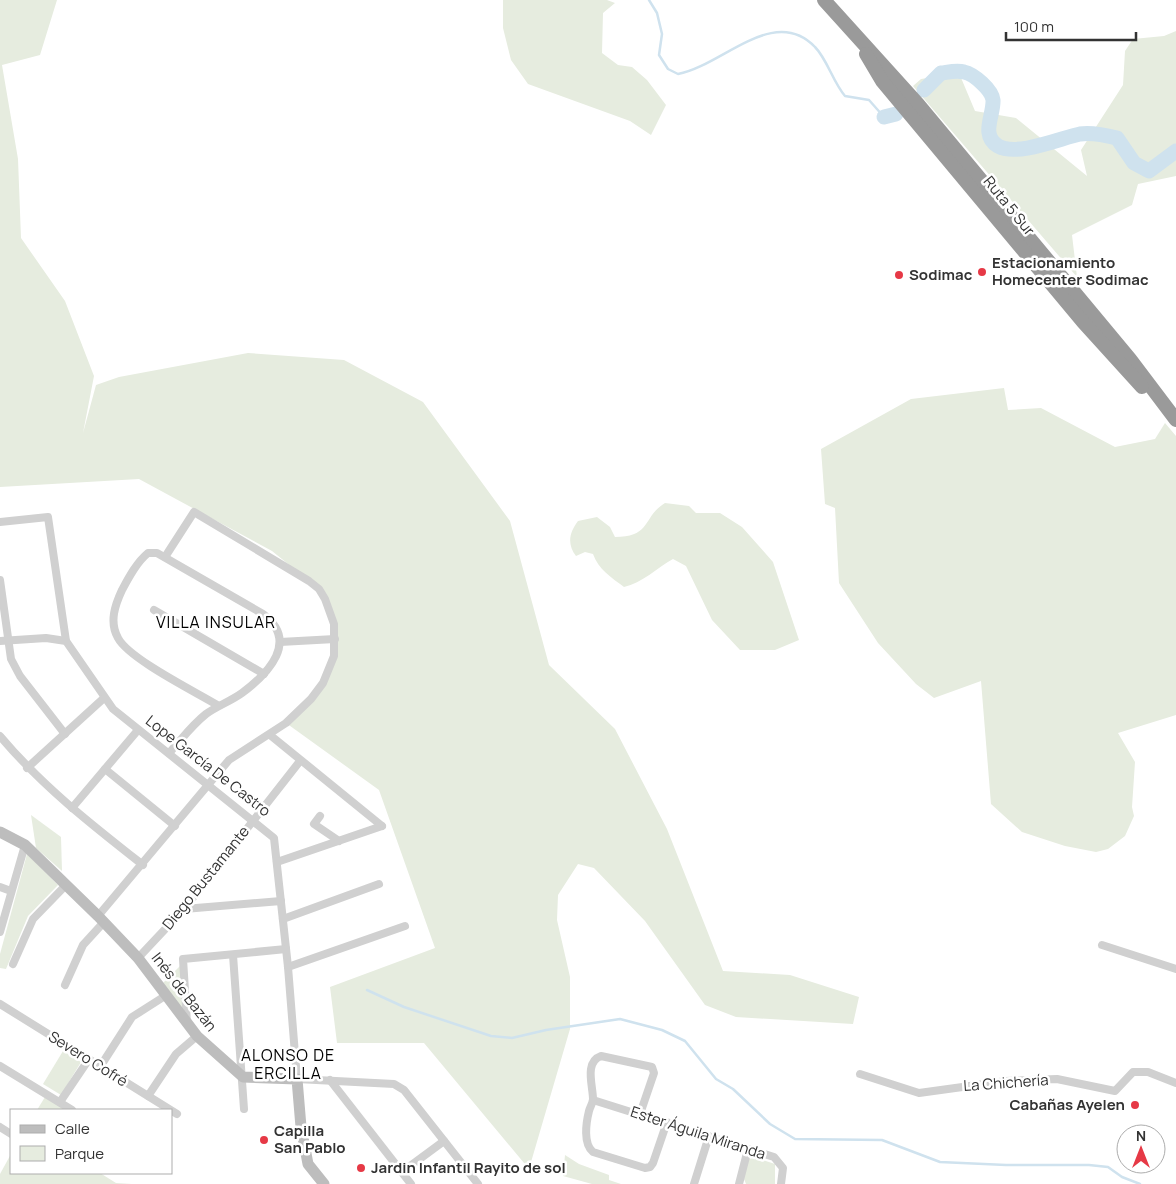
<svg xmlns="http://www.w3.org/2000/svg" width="1176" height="1184" font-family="Manrope,sans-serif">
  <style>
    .green { fill: #e6ecdf }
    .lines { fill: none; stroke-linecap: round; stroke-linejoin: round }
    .stream { stroke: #cfe2ee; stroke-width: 2.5 }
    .river { stroke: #cfe2ee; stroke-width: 15 }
    .street { stroke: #d0d0d0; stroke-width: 8 }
    .secondary { stroke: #bdbdbd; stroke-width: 11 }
    .highway { stroke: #9a9a9a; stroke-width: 14 }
    .poi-dot { fill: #e63946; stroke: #fff; stroke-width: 2 }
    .labels { text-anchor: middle; stroke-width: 5; stroke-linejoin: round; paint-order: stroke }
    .street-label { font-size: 15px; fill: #333; stroke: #fff }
    .poi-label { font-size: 15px; font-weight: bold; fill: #333; stroke: #fff; text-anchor: start }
    .neighbourhood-label { font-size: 16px; letter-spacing: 1px; fill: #000; stroke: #fff }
  </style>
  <rect width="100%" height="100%" fill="#fff"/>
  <!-- green -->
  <g class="green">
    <polygon points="0,0 57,0 40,55 2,65 18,159 21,238 65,301 94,376 83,433 96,385 119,377 248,353 344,360 423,402 510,521 549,665 615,729 667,829 723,971 790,975 859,997 853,1024 736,1017 705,1005 645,921 594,868 578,864 558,895 557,920 570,977 570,1029 529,1169 424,1043 337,1043 330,987 435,948 379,790 286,723 311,699 334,656 335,634 319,589 272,551 139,479 0,487"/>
    <polygon points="503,0 607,0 615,3 603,13 602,53 618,65 632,67 647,80 666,105 651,135 630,121 528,84 511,60 503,28"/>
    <polygon points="1176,31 1176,176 1138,184 1132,205 1072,235 1077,277 913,86 921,79 959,73 975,111 1016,118 1087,176 1081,150 1123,85 1125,51 1133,39 1164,36"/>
    <polygon points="1004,388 1008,410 1041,408 1115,447 1155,439 1165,423 1176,436 1176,715 1118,733 1135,762 1132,807 1134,816 1125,836 1108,849 1096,852 1065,846 1022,832 991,804 981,681 934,698 916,684 878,643 839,583 835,508 825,504 821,449 911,399"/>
    <path d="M 665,503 L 689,506 L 696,513 L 720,513 L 742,527 L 773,562 L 799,640 L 775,650 L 740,650 L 712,620 L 686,566 L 673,559 C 657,568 642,583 624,587 C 612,578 598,569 593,554 L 585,552 L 576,556 C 567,544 569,533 578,521 L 597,517 L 610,527 L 615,537 C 652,537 642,517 665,503 Z"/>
    <polygon points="31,815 61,837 62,871 36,848"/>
    <polygon points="27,854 58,885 28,916 6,969 0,968 0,954"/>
    <polygon points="181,965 184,1015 161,985"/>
    <polygon points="63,1051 81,1062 61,1095 43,1084"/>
    <polygon points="45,1097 68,1110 37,1110"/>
    <polygon points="11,1154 11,1173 100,1173 116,1183 132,1184 0,1184 0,1174"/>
    <polygon points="565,1155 579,1164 609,1175 609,1180 621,1184 592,1184 563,1176"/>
    <polygon points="754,1157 775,1164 775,1184 746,1184 744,1179 747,1160"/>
  </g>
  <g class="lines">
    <!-- stream -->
    <g class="stream">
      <path d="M 649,0 L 657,13 L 662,34 L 659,55 L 668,69 L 678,74 C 722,66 774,4 815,47 C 827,59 833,82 845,96 L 869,100 L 884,117"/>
      <polyline points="367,990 404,1007 491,1036 512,1038 546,1030 620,1019 662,1030 685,1041 716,1079 733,1089 770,1124 795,1139 882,1140 940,1162 1006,1165 1089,1165 1108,1167 1122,1177 1140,1184"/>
    </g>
    <!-- river -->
    <g class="river">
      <path d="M 924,90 L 941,73 C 949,72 957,70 964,72 C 974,74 992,90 993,100 C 994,115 980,135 998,146 C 1017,157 1061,138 1080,134 C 1092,132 1105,135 1117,138 L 1134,163 L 1149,171 L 1176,151"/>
      <polyline points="884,117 896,114"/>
    </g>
    <!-- street -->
    <g class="street">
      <polyline points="0,522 48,517 66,641"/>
      <polyline points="0,580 11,659 20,676 65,734"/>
      <polyline points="154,610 264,674"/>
      <polyline points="0,641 46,638 66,641 113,709 274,838 288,967 297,1079 394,1084 404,1090 478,1184"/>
      <polyline points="280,642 335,639"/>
      <polyline points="270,735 382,826"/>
      <path d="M 0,736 C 42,786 92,825 143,865"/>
      <path d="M 169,753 C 181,740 192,725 206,714 C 217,706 231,701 242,693 C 269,673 299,641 263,614 L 157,553 L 148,553 C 137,562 129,577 122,590 C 115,605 109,622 118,638 C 129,659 196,692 219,706"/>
      <polyline points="27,768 104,698"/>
      <polyline points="105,769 175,826"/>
      <polyline points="72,808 138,730"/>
      <polyline points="320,816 314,824 339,841"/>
      <polyline points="277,862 382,826"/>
      <polyline points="0,887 11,891"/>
      <polyline points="184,909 281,901"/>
      <polyline points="98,916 229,760 286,723 311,699 323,683 334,656 334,624 325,599 319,589 309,581 194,512 165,557"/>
      <polyline points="283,919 379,884"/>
      <polyline points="0,932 25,845"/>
      <polyline points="1102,945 1176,969"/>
      <polyline points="233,955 244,1109"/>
      <polyline points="138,958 184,909 300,761"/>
      <polyline points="13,964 33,919 66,885"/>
      <polyline points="288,967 405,926"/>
      <polyline points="65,985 83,945 104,922"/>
      <polyline points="0,1004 177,1114"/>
      <polyline points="187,1023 183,959 286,949"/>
      <polyline points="0,1066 72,1110"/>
      <polyline points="100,1067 132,1017 165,996"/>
      <polyline points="860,1074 919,1093 1006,1081 1057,1079 1115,1091 1133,1072 1148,1072 1176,1083"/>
      <polyline points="330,1080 411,1184"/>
      <polyline points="148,1096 176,1054 197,1036"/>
      <polyline points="593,1100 774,1157 783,1168 781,1184"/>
      <polyline points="60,1102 89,1059"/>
      <path d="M 640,1114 L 654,1073 L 652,1067 L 601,1056 C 584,1062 593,1086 593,1099 C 593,1103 590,1107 589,1111 C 586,1123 583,1144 593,1152 L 645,1168 L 650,1167 L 653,1163 L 667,1122"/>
      <polyline points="0,1127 11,1134"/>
      <polyline points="402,1172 444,1141"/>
      <polyline points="694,1184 709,1136"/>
      <polyline points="739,1184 748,1149"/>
    </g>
    <!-- secondary -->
    <polyline class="secondary" points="0,832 25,845 98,916 138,958 197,1036 243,1077 297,1079 301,1127 308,1164 324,1184"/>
    <!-- highway -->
    <g class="highway">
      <polyline points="824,0 918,104 1130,359 1176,420"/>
      <polyline points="866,54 882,81 1083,322 1142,387"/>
    </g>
  </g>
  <!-- markers -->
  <g class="poi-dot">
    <circle cx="982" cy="272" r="5"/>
    <circle cx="899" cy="275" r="5"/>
    <circle cx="1135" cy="1105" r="5"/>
    <circle cx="264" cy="1140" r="5"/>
    <circle cx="361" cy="1168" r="5"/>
  </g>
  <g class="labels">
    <!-- street labels -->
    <g class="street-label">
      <text transform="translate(1009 206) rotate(51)" y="5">Ruta 5 Sur</text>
      <text transform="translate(208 766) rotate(38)" y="5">Lope García De Castro</text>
      <text transform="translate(206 878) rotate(-51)" y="5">Diego Bustamante</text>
      <text transform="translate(184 992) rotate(52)" y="5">Inés de Bazán</text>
      <text transform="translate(88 1059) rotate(32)" y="5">Severo Cofré</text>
      <text transform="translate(1006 1083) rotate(-4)" y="5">La Chichería</text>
      <text transform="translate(698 1133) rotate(18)" y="5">Ester Águila Miranda</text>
    </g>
    <!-- poi labels -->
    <g class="poi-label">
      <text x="992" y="268">Estacionamiento<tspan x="992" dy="17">Homecenter Sodimac</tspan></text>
      <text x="909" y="280">Sodimac</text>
      <text x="1125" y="1110" text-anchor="end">Cabañas Ayelen</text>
      <text x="274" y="1136">Capilla<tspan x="274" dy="17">San Pablo</tspan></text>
      <text x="371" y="1173">Jardin Infantil Rayito de sol</text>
    </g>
    <!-- neighbourhood labels -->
    <g class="neighbourhood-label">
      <text x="216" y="628">VILLA INSULAR</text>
      <text x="288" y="1061">ALONSO DE<tspan x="288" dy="18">ERCILLA</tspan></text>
    </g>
  </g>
  <!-- legend -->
  <rect x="10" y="1109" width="162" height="65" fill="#ffffff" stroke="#adadad"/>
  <rect x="20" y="1125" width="25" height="8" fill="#bdbdbd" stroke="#adadad"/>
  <text x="55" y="1134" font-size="15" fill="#333333">Calle</text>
  <rect x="20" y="1146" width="25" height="15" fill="#e6ecdf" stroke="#adadad"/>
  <text x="55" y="1159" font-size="15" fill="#333333">Parque</text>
  <!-- north arrow -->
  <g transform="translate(1141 1149)"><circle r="24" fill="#ffffff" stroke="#adadad"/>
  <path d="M0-4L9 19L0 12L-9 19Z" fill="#e63946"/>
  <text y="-8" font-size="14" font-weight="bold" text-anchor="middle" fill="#333333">N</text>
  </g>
  <!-- scale -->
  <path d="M1006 32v8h130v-8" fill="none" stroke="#333333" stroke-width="2.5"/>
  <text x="1014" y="32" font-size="15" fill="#333333" stroke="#ffffff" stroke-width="4" paint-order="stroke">100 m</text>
</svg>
